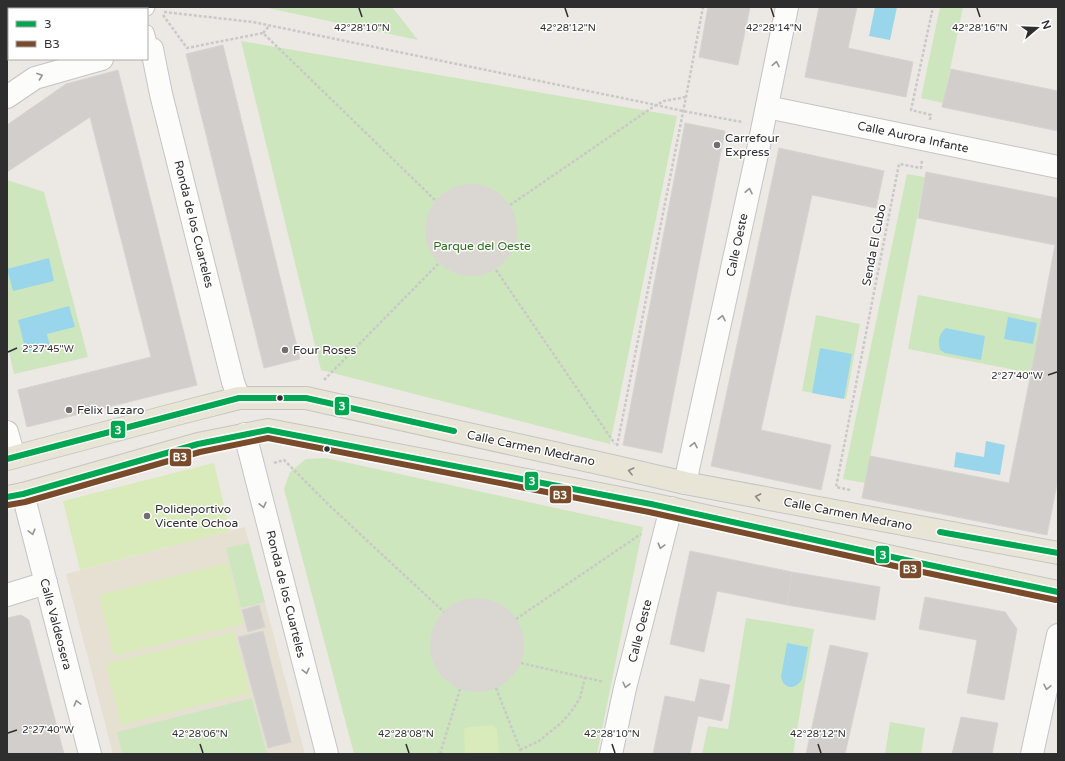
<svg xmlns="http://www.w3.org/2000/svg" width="1065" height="761" font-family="'Varela Round',sans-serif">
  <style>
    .education { fill: #e6e0d3 }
    .green { fill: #cee6be }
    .pitch { fill: #d9eabb }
    .plaza { fill: #dad6d2 }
    .water { fill: #99d6ec }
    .building { fill: #d1cecb; stroke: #d7d4d0 }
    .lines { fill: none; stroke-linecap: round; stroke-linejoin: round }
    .lane-casing { stroke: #c5c4c5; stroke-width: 15 }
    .street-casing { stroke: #c5c4c5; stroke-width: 24 }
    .secondary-casing { stroke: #c5c4c5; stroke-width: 24 }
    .primary-casing { stroke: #c6c5c4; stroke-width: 24 }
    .path { stroke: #c9c9c8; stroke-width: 2.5; stroke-dasharray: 3 2; stroke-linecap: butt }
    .lane { stroke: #fcfcfb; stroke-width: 13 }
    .street { stroke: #fcfcfb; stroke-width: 22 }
    .secondary { stroke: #fcfcfb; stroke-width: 22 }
    .primary { stroke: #e8e4d6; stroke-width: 22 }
    .bus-1-casing { stroke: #fff; stroke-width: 9 }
    .bus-2-casing { stroke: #fff; stroke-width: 9 }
    .bus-1 { stroke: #00a651; stroke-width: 6 }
    .bus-2 { stroke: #7a4b2a; stroke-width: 6 }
    .oneway { stroke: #959594 }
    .oneway2 { stroke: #8b8982 }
    .ticks { fill: none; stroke: #2e2e2e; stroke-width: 1.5 }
    .poi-dot { fill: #706f6e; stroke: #fff; stroke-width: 1.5 }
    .bus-dot { fill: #2e2e2e; stroke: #fff; stroke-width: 1.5 }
    .labels { text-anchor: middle; stroke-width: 3; stroke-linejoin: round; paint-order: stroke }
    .street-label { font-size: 12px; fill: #2e2e2e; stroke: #fff }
    .poi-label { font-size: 12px; fill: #2e2e2e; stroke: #fff; text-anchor: start }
    .park-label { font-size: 12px; fill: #2c6e1b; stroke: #fff }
    .ticks-label { font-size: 10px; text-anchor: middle; fill: #2e2e2e; stroke: #fff; stroke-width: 3; stroke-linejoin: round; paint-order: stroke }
    .line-badge { stroke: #fff; stroke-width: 1.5 }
    .badge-label { font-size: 11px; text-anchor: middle; font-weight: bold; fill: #fff }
  </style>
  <rect width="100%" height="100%" fill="#ece8e4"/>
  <!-- education -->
  <polygon class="education" points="245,527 305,754 113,754 66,574"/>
  <!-- green -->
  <g class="green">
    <polygon points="263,7 392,7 418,40"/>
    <polygon points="940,7 963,7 943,103 921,98"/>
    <polygon points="241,41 677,116 610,444 321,370"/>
    <polygon points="907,174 925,177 865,483 843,479"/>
    <polygon points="7,180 44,192 88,357 14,374 7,343"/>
    <polygon points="918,295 1042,319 1031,373 908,349"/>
    <polygon points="816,315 860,324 846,399 802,391"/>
    <polygon points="326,458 643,527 597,754 354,754 284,489 290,472 306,459"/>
    <polygon points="249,543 265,602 241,608 226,548"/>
    <polygon points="746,618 814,629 793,754 702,754 708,726 728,729"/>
    <polygon points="252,698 267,754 122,754 117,732"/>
    <polygon points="890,722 925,728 921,754 885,754"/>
  </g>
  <!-- pitch -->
  <g class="pitch">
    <polygon points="214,463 230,531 80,570 63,501"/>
    <polygon points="228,563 243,624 114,656 99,595"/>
    <polygon points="234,632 250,693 121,725 106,664"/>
    <polygon points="492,725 497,729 499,754 465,754 464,729 468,727"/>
  </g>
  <!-- plaza -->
  <g class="plaza">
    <circle cx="471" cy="230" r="46"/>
    <circle cx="477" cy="645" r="47"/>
  </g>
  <!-- water -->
  <g class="water">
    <polygon points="875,7 897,7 890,40 869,36"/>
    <polygon points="49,258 54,281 13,291 7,269"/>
    <polygon points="69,306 75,327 47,334 50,346 26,352 18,320"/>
    <polygon points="1008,317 1037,323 1033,344 1004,339"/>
    <path d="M 946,328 L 985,336 L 981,360 L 945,353 L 940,350 C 938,340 938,335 946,328 Z"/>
    <polygon points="820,348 852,354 844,399 812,393"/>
    <polygon points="986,441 1005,445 1000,475 954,467 956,452 984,457"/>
    <path d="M 787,643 L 808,647 L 802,679 C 796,690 784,690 781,677 Z"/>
  </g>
  <!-- building -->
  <g class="building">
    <polygon points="708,7 750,7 738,65 699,57"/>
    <polygon points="819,7 857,7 848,48 913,62 906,97 805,77"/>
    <polygon points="223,45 300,359 264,368 186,54"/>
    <polygon points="951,69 1058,91 1058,131 942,107"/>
    <polygon points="118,70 197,385 27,427 18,390 151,357 90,117 7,172 7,125 66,84"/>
    <polygon points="685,123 725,131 662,453 623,445"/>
    <polygon points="779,148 884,171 876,208 812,195 761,430 831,445 821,490 711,466"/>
    <polygon points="926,172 1058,198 1058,479 1047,535 862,498 870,456 1009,483 1031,373 1055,245 918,218"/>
    <polygon points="690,551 792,572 787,605 717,591 704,652 670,644"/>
    <polygon points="792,572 880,587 875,620 787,605"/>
    <polygon points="925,597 1005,612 1017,629 1004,700 967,693 977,640 919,629"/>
    <polygon points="259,605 265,627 248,632 242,610"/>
    <polygon points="21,615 29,620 64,754 7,754 7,618"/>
    <polygon points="263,631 291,742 268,748 238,637"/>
    <polygon points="830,645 868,653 845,754 806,754"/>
    <polygon points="700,679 730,685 722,721 698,716 690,754 653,754 665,696 695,702"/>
    <polygon points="961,717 998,723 992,754 952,754"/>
  </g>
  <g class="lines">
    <!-- lane casing -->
    <g class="lane-casing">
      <g id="lane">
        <polyline points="147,9 148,7"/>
        <polyline points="147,32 152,49"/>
      </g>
    </g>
    <!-- street casing -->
    <g class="street-casing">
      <g id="street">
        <polyline points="147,50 152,49 161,94 233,382 239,398"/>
        <polyline points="7,97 35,78 102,59"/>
        <polyline points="767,107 1058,167"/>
        <polyline points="7,432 14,457"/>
        <polyline points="245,434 327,754"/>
        <polyline points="685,483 759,145 787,7"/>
        <polyline points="23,494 90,754"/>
        <polyline points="7,595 46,583"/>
        <polyline points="611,754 625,688 671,508"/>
      </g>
    </g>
    <!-- secondary casing -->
    <g class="secondary-casing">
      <polyline id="secondary" points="1032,754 1058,635"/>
    </g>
    <!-- primary casing -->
    <g class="primary-casing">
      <g id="primary">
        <polyline points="7,459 188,411 239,398 306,398 612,466 685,483 1058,553"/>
        <polyline points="7,497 23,494 198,444 268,430 651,504 915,562 1058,592"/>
      </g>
    </g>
    <!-- path -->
    <g class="path">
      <polyline points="164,12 253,22 656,105 683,111 742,122"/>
      <polyline points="163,15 187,48 263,33 435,200"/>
      <polyline points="263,33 269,26"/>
      <polyline points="7,59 9,58"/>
      <polyline points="930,120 931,115 911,110 933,7"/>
      <polyline points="510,205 656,105 664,101 686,97"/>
      <polyline points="496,270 615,444"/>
      <polyline points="324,380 439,263"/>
      <polyline points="617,446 686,97 703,7"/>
      <polyline points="274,463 284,460 331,507 444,612"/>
      <polyline points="850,490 836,487 899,164 921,168 922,160"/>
      <polyline points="516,619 641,534"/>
      <polyline points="521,663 604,682"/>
      <polyline points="496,688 522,754"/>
      <polyline points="520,750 539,741 561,723 571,712 580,698 585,677"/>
      <polyline points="440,754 460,689"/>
    </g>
    <!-- lane -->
    <use href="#lane" class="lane"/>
    <!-- street -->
    <use href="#street" class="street"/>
    <!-- secondary -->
    <use href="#secondary" class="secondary"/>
    <!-- primary -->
    <use href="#primary" class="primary"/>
    <!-- bus-1 casing -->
    <g class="bus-1-casing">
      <g id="bus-1">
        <polyline points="7,459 239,398 306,398 454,431"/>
        <polyline points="7,497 23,494 198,444 268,430 651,504 915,562 1058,592"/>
        <polyline points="940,532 1058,553"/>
      </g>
    </g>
    <!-- bus-2 casing -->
    <g class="bus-2-casing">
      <polyline id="bus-2" points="8,505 25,502 200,452 268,438 649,512 913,570 1056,600"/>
    </g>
    <!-- bus-1 -->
    <use href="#bus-1" class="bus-1"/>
    <!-- bus-2 -->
    <use href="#bus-2" class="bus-2"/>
  </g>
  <!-- one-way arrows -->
  <defs><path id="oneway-chevron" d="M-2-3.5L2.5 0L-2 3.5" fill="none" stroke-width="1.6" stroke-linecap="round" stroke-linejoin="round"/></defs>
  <g class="oneway">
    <use href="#oneway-chevron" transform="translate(776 64) rotate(-79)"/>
    <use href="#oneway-chevron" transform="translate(40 76) rotate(-20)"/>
    <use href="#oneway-chevron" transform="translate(749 191) rotate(-78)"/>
    <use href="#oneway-chevron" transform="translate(722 318) rotate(-78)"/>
    <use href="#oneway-chevron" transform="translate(694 445) rotate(-78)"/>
    <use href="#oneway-chevron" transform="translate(263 505) rotate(76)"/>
    <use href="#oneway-chevron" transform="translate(32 532) rotate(75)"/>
    <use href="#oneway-chevron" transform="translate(661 546) rotate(105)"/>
    <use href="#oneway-chevron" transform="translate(306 671) rotate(76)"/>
    <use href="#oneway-chevron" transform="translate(626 685) rotate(103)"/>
    <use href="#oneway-chevron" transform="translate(1047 687) rotate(102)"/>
    <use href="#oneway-chevron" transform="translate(77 703) rotate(-105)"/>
  </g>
  <g class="oneway2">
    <use href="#oneway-chevron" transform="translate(631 471) rotate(-166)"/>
    <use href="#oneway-chevron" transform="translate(758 497) rotate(-169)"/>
  </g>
  <!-- ticks -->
  <path class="ticks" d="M 359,8 L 362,17M 565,8 L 568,17M 771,8 L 774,17M 977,8 L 980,17M 8,352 L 17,348M 1048,375 L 1057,372M 8,733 L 17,730M 200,744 L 203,753M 406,744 L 409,753M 612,744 L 615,753M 818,744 L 821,753"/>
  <!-- markers -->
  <g class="poi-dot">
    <circle cx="717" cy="145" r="4"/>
    <circle cx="285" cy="350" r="4"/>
    <circle cx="69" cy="410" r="4"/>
    <circle cx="147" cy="516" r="4"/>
  </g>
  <g class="bus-dot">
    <circle cx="280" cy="398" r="3.5"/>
    <circle cx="327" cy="449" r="3.5"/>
  </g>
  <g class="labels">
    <!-- street labels -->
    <g class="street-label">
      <text transform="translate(913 137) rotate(12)" y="4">Calle Aurora Infante</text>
      <text transform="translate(194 224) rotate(76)" y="4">Ronda de los Cuarteles</text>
      <text transform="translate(737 245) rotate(-78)" y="4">Calle Oeste</text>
      <text transform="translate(874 245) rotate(-79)" y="4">Senda El Cubo</text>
      <text transform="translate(531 448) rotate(12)" y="4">Calle Carmen Medrano</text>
      <text transform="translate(848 514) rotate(11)" y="4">Calle Carmen Medrano</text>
      <text transform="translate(286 594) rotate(76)" y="4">Ronda de los Cuarteles</text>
      <text transform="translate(56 624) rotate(75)" y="4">Calle Valdeosera</text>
      <text transform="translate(640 631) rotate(-76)" y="4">Calle Oeste</text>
    </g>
    <!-- poi labels -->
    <g class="poi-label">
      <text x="725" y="142">Carrefour<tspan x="725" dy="14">Express</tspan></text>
      <text x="293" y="354">Four Roses</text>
      <text x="77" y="414">Felix Lazaro</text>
      <text x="155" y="513">Polideportivo<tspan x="155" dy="14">Vicente Ochoa</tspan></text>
    </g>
    <!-- park labels -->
    <g class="park-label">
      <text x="482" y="250">Parque del Oeste</text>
    </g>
  </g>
  <g class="ticks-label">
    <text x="362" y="31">42°28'10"N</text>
    <text x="568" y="31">42°28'12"N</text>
    <text x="774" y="31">42°28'14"N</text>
    <text x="980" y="31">42°28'16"N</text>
    <text x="48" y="352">2°27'45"W</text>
    <text x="1017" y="379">2°27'40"W</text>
    <text x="48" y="733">2°27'40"W</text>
    <text x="200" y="737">42°28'06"N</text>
    <text x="406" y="737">42°28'08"N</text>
    <text x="612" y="737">42°28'10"N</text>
    <text x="818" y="737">42°28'12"N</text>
  </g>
  <g class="line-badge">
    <rect x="334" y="396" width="16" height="20" rx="4" fill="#00a651"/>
    <rect x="110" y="420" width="16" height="19" rx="4" fill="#00a651"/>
    <rect x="169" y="448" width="23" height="19" rx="4" fill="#7a4b2a"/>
    <rect x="524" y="471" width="15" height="20" rx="4" fill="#00a651"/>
    <rect x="549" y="485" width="23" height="19" rx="4" fill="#7a4b2a"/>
    <rect x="875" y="545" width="15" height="19" rx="4" fill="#00a651"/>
    <rect x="899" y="560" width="23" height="19" rx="4" fill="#7a4b2a"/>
  </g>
  <g class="badge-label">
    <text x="342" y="410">3</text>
    <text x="118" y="434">3</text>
    <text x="180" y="461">B3</text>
    <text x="532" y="485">3</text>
    <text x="560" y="499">B3</text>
    <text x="883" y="559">3</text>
    <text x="910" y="573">B3</text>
  </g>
  <!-- border -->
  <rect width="1065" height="761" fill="none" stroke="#2e2e2e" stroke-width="16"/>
  <!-- legend -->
  <rect x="8" y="8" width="140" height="52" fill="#ffffff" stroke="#ababab"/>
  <rect x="16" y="21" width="20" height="6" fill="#00a651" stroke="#ababab"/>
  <text x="44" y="28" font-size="12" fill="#2e2e2e">3</text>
  <rect x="16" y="41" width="20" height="6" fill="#7a4b2a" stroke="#ababab"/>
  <text x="44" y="48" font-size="12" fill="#2e2e2e">B3</text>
  <!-- north arrow -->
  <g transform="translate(1037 28) rotate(71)" stroke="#ffffff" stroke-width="3" paint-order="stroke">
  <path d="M0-3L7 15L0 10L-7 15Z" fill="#2e2e2e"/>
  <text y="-6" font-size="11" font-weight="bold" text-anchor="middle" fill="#2e2e2e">N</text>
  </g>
</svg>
